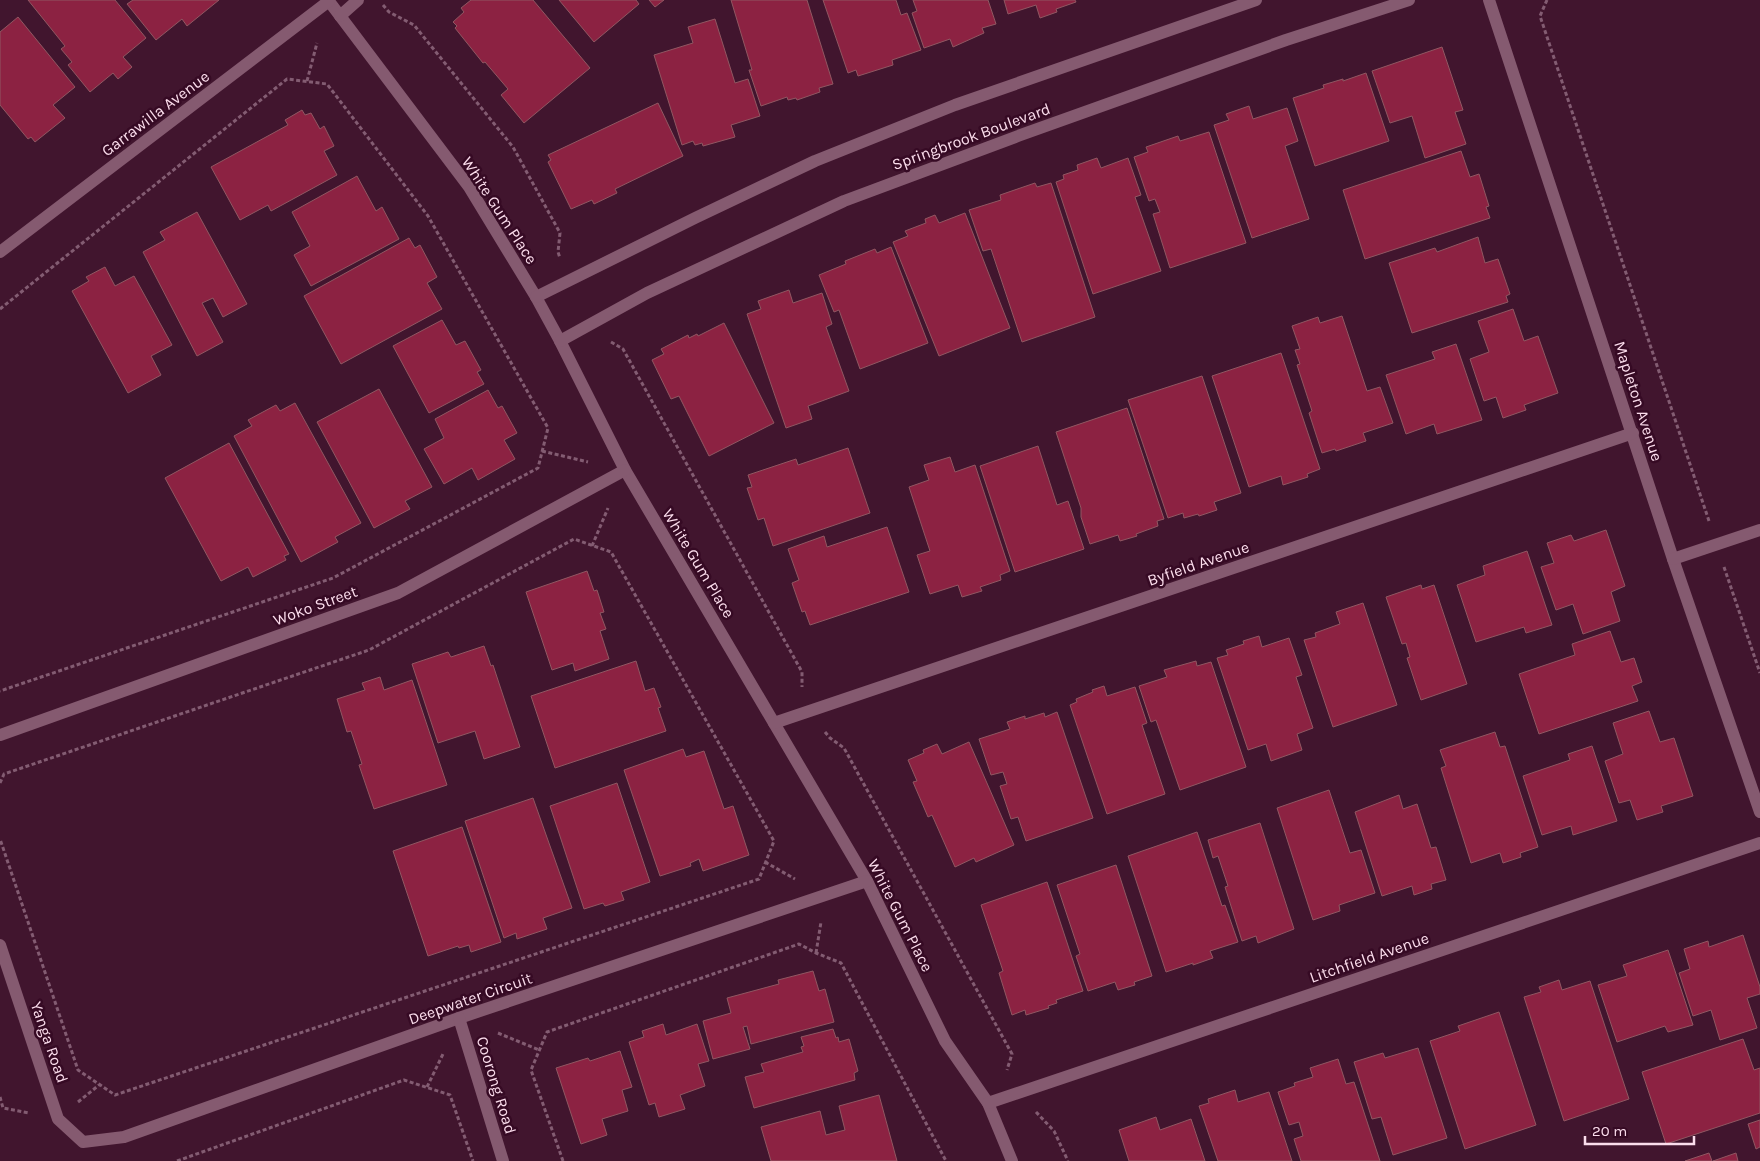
<svg xmlns="http://www.w3.org/2000/svg" width="1760" height="1161" font-family="Karla,sans-serif">
  <style>
    .building { fill: #8c2242; stroke: #905762 }
    .lines { fill: none; stroke-linecap: round; stroke-linejoin: round }
    .path { stroke: #835c72; stroke-width: 3; stroke-dasharray: 4 2.5; stroke-linecap: butt }
    .minor { stroke: #855a70; stroke-width: 12 }
    .labels { text-anchor: middle; stroke-width: 5; stroke-linejoin: round; paint-order: stroke }
    .street-label { font-size: 16px; fill: #fbddec; stroke: #360a24 }
  </style>
  <rect width="100%" height="100%" fill="#41152e"/>
  <!-- building -->
  <g class="building">
    <polygon points="28,0 115,0 146,38 123,57 132,67 118,79 113,73 90,92 68,65 72,62 61,49 65,46"/>
    <polygon points="133,0 219,0 187,26 182,19 156,40 127,4"/>
    <polygon points="471,0 533,0 590,68 524,123 501,95 508,89 485,62 483,63 455,28 457,26 453,22 464,12 461,8"/>
    <polygon points="559,0 636,0 639,4 594,42"/>
    <polygon points="649,0 664,0 655,7"/>
    <polygon points="731,0 807,0 833,84 819,88 820,92 797,100 796,98 788,100 787,97 761,106 749,70 752,70"/>
    <polygon points="823,0 896,0 901,15 907,13 921,50 892,60 893,65 858,76 856,70 848,73"/>
    <polygon points="913,0 988,0 996,24 982,28 984,33 953,47 950,39 924,48 912,13 917,11"/>
    <polygon points="1004,0 1075,0 1076,2 1056,9 1057,12 1040,18 1036,5 1008,14"/>
    <polygon points="18,17 75,87 53,105 65,118 35,142 31,137 28,139 0,105 0,32"/>
    <polygon points="715,19 735,83 748,79 760,116 731,125 735,137 703,146 702,143 695,145 693,141 682,145 654,55 693,43 688,27"/>
    <polygon points="1442,47 1463,110 1455,112 1466,144 1425,158 1412,116 1390,123 1372,71"/>
    <polygon points="1366,73 1389,141 1315,166 1293,98 1324,88 1323,85 1343,79 1343,81"/>
    <polygon points="658,103 683,156 615,189 617,193 594,204 592,200 571,209 548,162 551,160 548,155"/>
    <polygon points="1249,106 1253,119 1287,108 1298,141 1285,146 1309,219 1252,238 1214,125 1229,120 1226,114"/>
    <polygon points="302,110 305,115 311,113 320,129 324,126 334,146 324,151 337,175 271,211 268,205 240,220 211,167 288,125 285,120"/>
    <polygon points="1209,132 1246,243 1170,268 1153,214 1160,212 1155,199 1149,201 1134,157 1148,152 1146,147 1178,136 1180,141"/>
    <polygon points="1461,151 1470,177 1479,174 1489,206 1486,207 1490,218 1365,259 1343,190"/>
    <polygon points="1097,158 1101,168 1128,158 1141,195 1135,197 1161,271 1093,294 1056,182 1064,179 1063,175 1078,170 1077,165"/>
    <polygon points="357,176 376,211 382,207 399,239 311,286 294,255 310,246 292,212"/>
    <polygon points="1035,183 1037,187 1051,183 1095,317 1022,342 991,249 983,251 969,210 1001,200 1000,195"/>
    <polygon points="197,212 247,304 223,317 213,298 202,303 223,342 197,356 143,252 165,240 160,232"/>
    <polygon points="965,213 1010,328 939,356 893,242 908,236 905,231 926,223 925,219 935,215 939,223"/>
    <polygon points="1478,237 1485,263 1498,259 1510,294 1506,296 1508,302 1412,333 1389,263 1435,248 1437,252"/>
    <polygon points="409,238 415,248 420,245 437,277 427,283 442,309 341,364 304,296"/>
    <polygon points="891,247 928,343 860,369 839,310 834,312 819,275 846,264 845,261 875,249 877,253"/>
    <polygon points="105,267 115,286 134,276 172,345 151,356 161,375 128,393 72,291 89,281 86,277"/>
    <polygon points="789,290 793,303 822,293 832,324 826,327 849,391 808,406 812,419 786,428 747,314 761,309 758,301"/>
    <polygon points="1513,309 1524,341 1538,336 1558,393 1524,405 1526,410 1503,418 1496,397 1484,401 1470,359 1489,352 1478,321"/>
    <polygon points="1342,316 1367,391 1380,387 1393,423 1363,433 1366,441 1336,451 1335,449 1322,453 1309,413 1312,411 1297,365 1300,364 1295,350 1300,349 1292,326 1318,317 1320,323"/>
    <polygon points="442,320 456,345 465,341 481,370 477,372 484,384 429,413 393,346"/>
    <polygon points="724,323 774,423 709,456 679,396 671,399 652,360 664,354 661,349 688,335 689,338 697,334 698,336"/>
    <polygon points="1456,344 1482,420 1437,434 1434,424 1406,434 1386,375 1435,359 1432,352"/>
    <polygon points="1281,353 1320,469 1307,474 1308,477 1283,485 1281,476 1249,487 1212,376"/>
    <polygon points="1202,376 1241,493 1214,502 1217,510 1199,516 1198,514 1184,518 1183,513 1168,518 1128,400"/>
    <polygon points="379,389 432,487 405,501 410,509 374,528 317,422"/>
    <polygon points="488,390 498,408 502,406 517,433 504,440 515,459 478,480 472,468 444,484 424,449 444,438 435,419"/>
    <polygon points="295,403 361,523 335,537 338,542 301,562 234,436 252,426 248,420 276,405 280,411"/>
    <polygon points="1127,408 1164,519 1157,521 1158,526 1136,534 1137,536 1120,541 1118,535 1090,544 1081,517 1081,508 1056,432"/>
    <polygon points="229,443 289,554 284,556 286,560 253,577 248,567 221,581 165,478"/>
    <polygon points="1038,446 1057,505 1068,501 1084,549 1015,572 980,466"/>
    <polygon points="848,448 870,513 773,546 764,518 758,520 747,488 752,487 748,475 796,459 798,465"/>
    <polygon points="950,457 955,472 975,465 1010,571 1000,575 1001,580 980,587 982,591 962,597 958,585 930,594 917,555 930,551 909,487 929,480 924,465"/>
    <polygon points="887,527 909,592 810,625 805,611 802,612 792,583 799,580 788,549 824,536 827,547"/>
    <polygon points="1606,530 1625,586 1611,592 1620,621 1583,634 1573,604 1556,610 1541,567 1554,563 1547,543 1571,535 1574,541"/>
    <polygon points="1527,551 1552,625 1526,633 1524,627 1476,642 1457,585 1485,575 1483,566"/>
    <polygon points="587,571 594,591 597,590 604,612 600,613 606,629 600,631 609,659 575,671 573,663 552,670 526,592"/>
    <polygon points="1421,585 1422,589 1434,585 1467,684 1421,700 1407,658 1410,657 1406,643 1402,644 1386,597"/>
    <polygon points="1363,603 1397,705 1333,727 1304,640 1316,637 1315,633 1340,624 1336,612"/>
    <polygon points="1610,631 1621,662 1634,658 1642,682 1632,686 1638,701 1539,734 1519,674 1575,655 1572,644"/>
    <polygon points="1259,636 1262,647 1289,638 1302,675 1296,677 1313,728 1297,734 1302,750 1271,761 1266,744 1248,750 1217,658 1228,655 1226,650 1244,644 1243,641"/>
    <polygon points="484,646 491,666 493,665 520,747 484,759 475,731 438,743 412,664 448,652 451,657"/>
    <polygon points="636,661 645,691 654,688 661,707 658,708 666,731 555,768 531,696"/>
    <polygon points="1196,661 1197,666 1211,662 1246,767 1180,790 1156,720 1151,722 1139,686 1167,677 1164,670"/>
    <polygon points="380,677 384,690 412,680 447,785 374,809 359,765 362,764 351,731 347,732 337,699 365,690 362,683"/>
    <polygon points="1104,686 1107,696 1135,687 1147,723 1142,725 1165,794 1107,814 1070,705 1077,702 1076,699 1093,692 1092,690"/>
    <polygon points="1649,711 1660,742 1674,738 1693,796 1661,806 1663,812 1637,820 1630,800 1619,803 1605,761 1623,754 1613,723"/>
    <polygon points="1057,712 1093,818 1026,841 1018,817 1011,819 1000,786 1007,784 1003,772 991,775 979,739 1010,729 1007,722 1025,716 1025,719 1044,713 1045,717"/>
    <polygon points="1495,732 1500,747 1505,746 1538,847 1520,853 1521,857 1503,863 1500,853 1471,863 1441,768 1446,766 1440,750"/>
    <polygon points="969,742 1014,845 976,862 974,858 955,867 932,815 928,817 913,782 917,781 908,760 924,753 923,750 937,744 942,754"/>
    <polygon points="1592,746 1617,821 1573,835 1571,826 1542,835 1523,776 1570,760 1568,754"/>
    <polygon points="683,749 686,757 704,751 724,809 733,806 749,855 703,871 699,859 690,863 691,866 660,876 624,770"/>
    <polygon points="617,783 650,882 621,892 624,900 605,906 603,903 584,909 550,806"/>
    <polygon points="1329,790 1350,853 1361,850 1375,893 1339,905 1340,911 1313,920 1277,808"/>
    <polygon points="1399,795 1403,809 1417,804 1431,848 1436,847 1446,880 1431,884 1432,889 1414,895 1412,886 1382,896 1355,812"/>
    <polygon points="533,798 572,908 543,918 547,929 517,939 516,933 504,938 465,821"/>
    <polygon points="1260,823 1294,929 1258,943 1256,936 1242,941 1225,887 1228,886 1218,856 1213,858 1208,840"/>
    <polygon points="462,827 501,942 471,952 469,945 459,948 458,946 428,956 393,851"/>
    <polygon points="1197,832 1222,906 1225,905 1238,942 1210,951 1213,958 1193,965 1193,963 1166,972 1128,856"/>
    <polygon points="1116,865 1152,976 1134,982 1135,985 1118,990 1115,982 1088,991 1076,956 1080,954 1057,885"/>
    <polygon points="1047,882 1083,991 1056,1000 1057,1003 1048,1006 1049,1008 1026,1015 1025,1010 1012,1015 999,973 1003,971 981,905"/>
    <polygon points="1743,935 1760,987 1760,994 1747,998 1757,1028 1720,1040 1711,1010 1693,1016 1679,973 1690,969 1684,949 1708,941 1709,947"/>
    <polygon points="1668,950 1693,1025 1668,1032 1665,1026 1617,1042 1598,985 1627,976 1623,965"/>
    <polygon points="813,971 819,991 825,989 834,1022 751,1044 747,1026 743,1027 750,1049 713,1059 703,1021 731,1013 727,998 779,984 778,980"/>
    <polygon points="1559,980 1562,990 1590,981 1629,1099 1564,1121 1524,997 1541,992 1539,987"/>
    <polygon points="1499,1012 1536,1125 1465,1149 1430,1041 1460,1031 1458,1026"/>
    <polygon points="663,1024 666,1035 697,1024 709,1061 698,1064 705,1086 680,1095 685,1109 659,1117 655,1103 649,1105 629,1042 644,1037 642,1031"/>
    <polygon points="833,1029 836,1038 838,1037 839,1042 849,1039 858,1071 854,1073 855,1080 754,1108 745,1077 764,1072 761,1064 803,1052 801,1047 804,1046 801,1037"/>
    <polygon points="1743,1039 1754,1070 1760,1068 1760,1113 1666,1144 1642,1072"/>
    <polygon points="1418,1048 1447,1138 1393,1155 1381,1117 1372,1119 1354,1062 1383,1053 1385,1058"/>
    <polygon points="620,1051 632,1087 622,1090 628,1111 602,1119 607,1135 581,1144 556,1068 588,1058 590,1061"/>
    <polygon points="1338,1059 1346,1084 1354,1082 1380,1161 1301,1161 1294,1139 1303,1136 1299,1122 1289,1125 1278,1092 1295,1086 1294,1083 1313,1077 1310,1068"/>
    <polygon points="1235,1090 1238,1102 1269,1092 1292,1161 1218,1161 1199,1106 1209,1103 1208,1099"/>
    <polygon points="879,1095 897,1161 771,1161 761,1127 820,1111 826,1135 845,1130 839,1106"/>
    <polygon points="1156,1117 1160,1130 1191,1119 1205,1161 1129,1161 1119,1130"/>
    <polygon points="1760,1120 1760,1147 1756,1149 1748,1124"/>
    <polygon points="1709,1153 1712,1161 1685,1161"/>
    <polygon points="1736,1153 1738,1161 1713,1161"/>
  </g>
  <g class="lines">
    <!-- path -->
    <g class="path">
      <polyline points="1547,0 1540,16 1709,521"/>
      <polyline points="383,5 389,12 414,25 513,147 560,233 558,252 560,258"/>
      <polyline points="307,81 317,43"/>
      <polyline points="0,309 287,79 327,84 428,216 548,428 538,468 333,578 0,691"/>
      <polyline points="611,342 623,349 802,672 802,687"/>
      <polyline points="542,451 588,462"/>
      <polyline points="592,546 608,508"/>
      <polyline points="1724,567 1760,673"/>
      <polyline points="825,732 830,738 844,748 1012,1054 1007,1070"/>
      <polyline points="0,783 4,774 369,650 574,539 611,552 774,841 759,879 115,1095 78,1070 0,839"/>
      <polyline points="765,862 795,879"/>
      <polyline points="816,953 821,922"/>
      <polyline points="498,1033 539,1050"/>
      <polyline points="427,1087 443,1054"/>
      <polyline points="0,1097 3,1108 29,1113"/>
      <polyline points="78,1102 99,1085"/>
      <polyline points="1036,1112 1054,1131 1068,1161"/>
      <polyline points="177,1161 404,1080 450,1095 473,1161"/>
      <polyline points="563,1161 531,1070 547,1032 799,944 816,953 841,963 946,1161"/>
    </g>
    <!-- minor -->
    <g class="minor">
      <polyline points="328,0 469,187 536,297 560,341 625,470 867,881 945,1041 988,1103 1012,1161"/>
      <polyline points="1489,0 1673,559 1760,812"/>
      <polyline points="340,16 358,0"/>
      <polyline points="0,252 329,1"/>
      <polyline points="536,297 695,218 815,161 955,105 1256,0"/>
      <polyline points="560,341 647,293 844,201 1018,136 1286,40 1409,0"/>
      <polyline points="1673,559 1760,530"/>
      <polyline points="774,723 1633,433"/>
      <polyline points="0,735 398,593 625,470"/>
      <polyline points="0,945 58,1119 83,1142 124,1137 459,1018 867,881"/>
      <polyline points="459,1018 503,1161"/>
      <polyline points="988,1103 1760,843"/>
    </g>
  </g>
  <g class="labels">
    <!-- street labels -->
    <g class="street-label">
      <text transform="translate(155 113) rotate(-37)" y="6">Garrawilla Avenue</text>
      <text transform="translate(971 136) rotate(-20)" y="6">Springbrook Boulevard</text>
      <text transform="translate(500 210) rotate(57)" y="6">White Gum Place</text>
      <text transform="translate(1639 401) rotate(72)" y="6">Mapleton Avenue</text>
      <text transform="translate(699 563) rotate(59)" y="6">White Gum Place</text>
      <text transform="translate(1198 563) rotate(-19)" y="6">Byfield Avenue</text>
      <text transform="translate(315 605) rotate(-20)" y="6">Woko Street</text>
      <text transform="translate(901 915) rotate(63)" y="6">White Gum Place</text>
      <text transform="translate(1369 957) rotate(-19)" y="6">Litchfield Avenue</text>
      <text transform="translate(470 998) rotate(-19)" y="6">Deepwater Circuit</text>
      <text transform="translate(50 1042) rotate(71)" y="6">Yanga Road</text>
      <text transform="translate(497 1085) rotate(73)" y="6">Coorong Road</text>
    </g>
  </g>
  <!-- scale -->
  <path d="M1585 1136v8h109v-8" fill="none" stroke="#fbddec" stroke-width="2.5"/>
  <text x="1592" y="1136" font-size="15" fill="#fbddec" stroke="#360a24" stroke-width="4" paint-order="stroke">20 m</text>
</svg>
